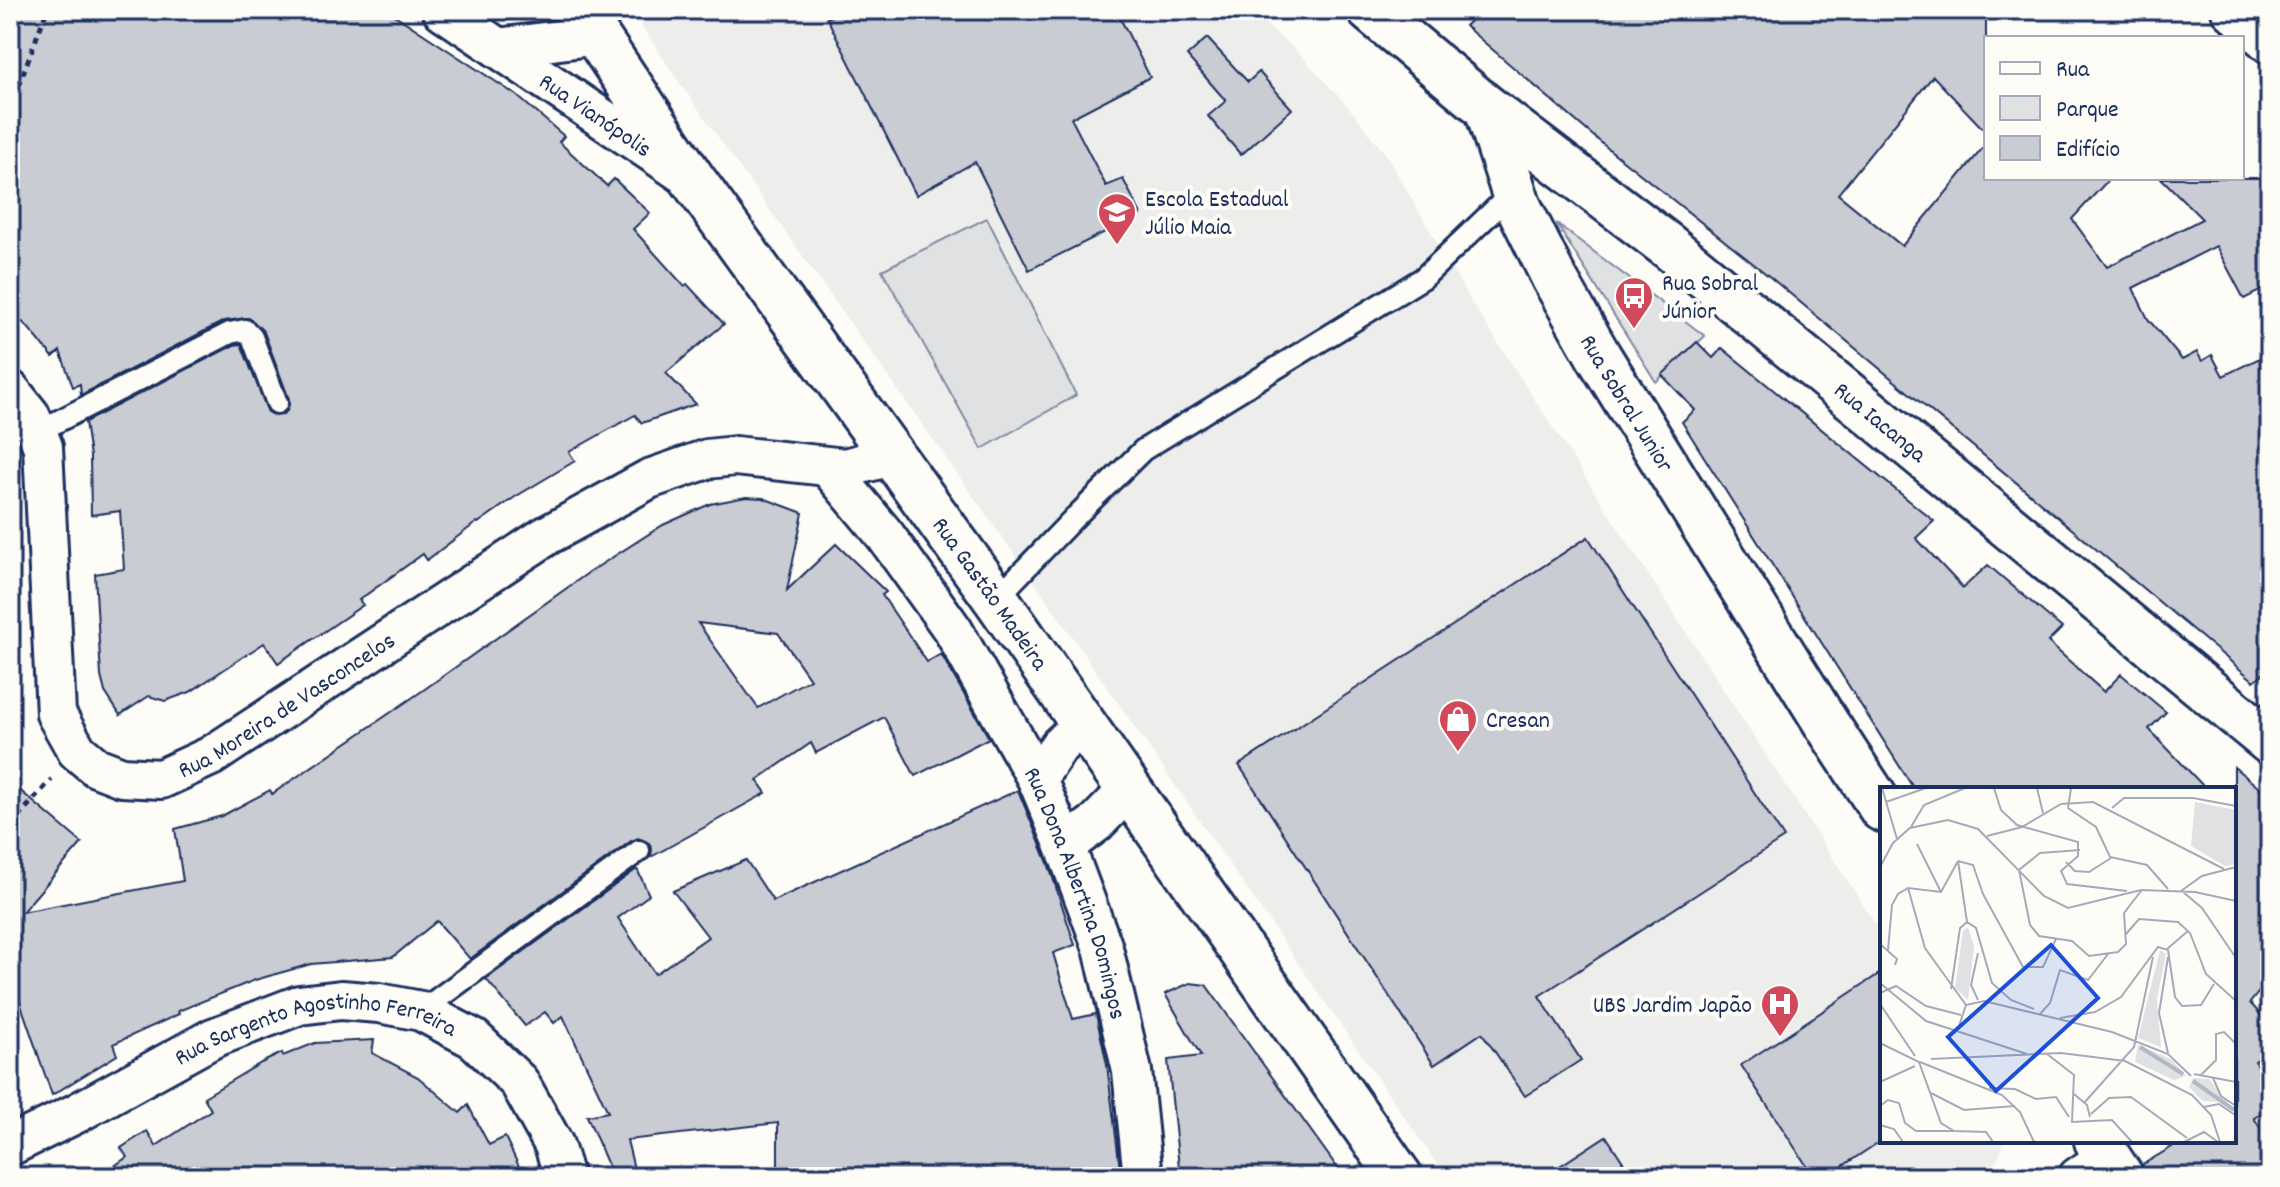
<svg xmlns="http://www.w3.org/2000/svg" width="2280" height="1187" font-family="Dekko,sans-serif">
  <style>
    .built { fill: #edeeec }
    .green { fill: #e0e1e3; stroke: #7e88a0; stroke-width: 2 }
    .building { fill: #c9ccd3; stroke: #1b2f5e; stroke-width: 2; fill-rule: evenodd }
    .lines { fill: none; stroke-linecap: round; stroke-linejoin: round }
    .service-casing { stroke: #1b2f5e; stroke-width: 26 }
    .minor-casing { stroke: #1b2f5e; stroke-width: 44 }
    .tertiary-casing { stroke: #1b2f5e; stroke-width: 50 }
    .path { stroke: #1b2f5e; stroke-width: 5; stroke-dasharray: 6 6; stroke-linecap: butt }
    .service { stroke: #fdfcf7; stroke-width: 20 }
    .minor { stroke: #fdfcf7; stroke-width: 38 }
    .tertiary { stroke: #fdfcf7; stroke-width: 44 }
    .labels { text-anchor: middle; stroke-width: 8; stroke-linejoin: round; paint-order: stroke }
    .street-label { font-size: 24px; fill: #1b2f5e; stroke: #fdfcf7 }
    .poi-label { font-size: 24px; fill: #1b2f5e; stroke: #fdfcf7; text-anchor: start }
    .inset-river { fill: none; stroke: #b3b8c5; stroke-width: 4 }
    .inset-road { fill: none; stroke: #a3aaba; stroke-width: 2 }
    .view { fill: #1d4ed8; fill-opacity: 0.15; stroke: #1d4ed8; stroke-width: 4 }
    .inset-edge { fill: none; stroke: #1b2f5e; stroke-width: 4 }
  </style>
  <rect width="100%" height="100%" fill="#fdfcf7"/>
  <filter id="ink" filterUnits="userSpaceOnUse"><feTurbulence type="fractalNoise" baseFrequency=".0125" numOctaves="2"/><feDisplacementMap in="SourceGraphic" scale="16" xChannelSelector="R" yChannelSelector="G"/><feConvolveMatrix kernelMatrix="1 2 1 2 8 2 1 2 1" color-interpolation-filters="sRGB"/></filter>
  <g filter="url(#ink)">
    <!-- built -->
    <polygon class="built" points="631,10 1250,10 1298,52 1351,110 1387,156 1472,303 1882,934 1882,1141 2004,1141 2000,1154 1988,1177 1446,1177 1042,593 679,82"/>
    <!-- green -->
    <g class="green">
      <polygon points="987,218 1076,395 982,449 882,270"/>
      <polygon points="1556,223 1705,336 1656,382"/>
    </g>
    <!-- building -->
    <g class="building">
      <polygon points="10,10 387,10 516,95 564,136 559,142 607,186 614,179 650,213 633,229 684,286 687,284 724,324 666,373 696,404 642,423 635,415 569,452 575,461 515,497 478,523 477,522 427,560 423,554 359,600 363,605 278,663 264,643 190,692 165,701 149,696 120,715 105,692 101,676 95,574 124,569 120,511 91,515 90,456 85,422 234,345 241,344 268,412 276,416 282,415 287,411 289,399 264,332 249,318 224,321 81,395 80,384 73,387 60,351 53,357 26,325 10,313"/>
      <polygon points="843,10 1116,10 1150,77 1071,118 1106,186 1123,179 1141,214 1029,270 975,162 916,195 827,18"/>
      <polygon points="1481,10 1986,10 1986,132 1933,76 1838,194 1902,246 1986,144 1986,178 2110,178 2072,219 2107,267 2202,219 2161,178 2270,178 2270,286 2244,299 2216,246 2133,288 2148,319 2182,360 2197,352 2202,361 2212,355 2223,376 2270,353 2270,668 2254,681 1770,277 1605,146 1465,26"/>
      <polygon points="1207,38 1248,82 1259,72 1292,109 1241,155 1208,116 1226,101 1187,56"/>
      <polygon points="1697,342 1713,358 1722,348 1934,521 1916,538 1963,588 1988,565 2062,628 2048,642 2104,692 2121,674 2166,712 2149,729 2206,789 1914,789 1682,422 1695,410 1662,375"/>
      <path d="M 746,497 L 763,498 L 803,513 L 787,590 L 836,544 L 886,592 L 882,595 L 927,662 L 941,654 L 989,738 L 915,776 L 884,717 L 816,753 L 811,743 L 757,780 L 766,793 L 651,857 L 652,849 L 649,843 L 638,838 L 631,841 L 470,959 L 437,921 L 393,957 L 311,964 L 255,980 L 178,1011 L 179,1014 L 113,1044 L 117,1055 L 52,1095 L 10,973 L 10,782 L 82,843 L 22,912 L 183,881 L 175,829 L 222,816 L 270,790 L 272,794 L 422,691 L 588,573 L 663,525 L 710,504 ZM 698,623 L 778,633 L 810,679 L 758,708 Z"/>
      <polygon points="1588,537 1784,838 1539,996 1581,1060 1525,1096 1482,1033 1434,1065 1239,765"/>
      <polygon points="2234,767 2270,797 2270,978 2250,1003 2270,1025 2270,1051 2255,1061 2270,1084 2270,1108 2254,1118 2270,1143 2270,1177 2146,1177 2142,1165 2182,1141 2234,1141"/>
      <polygon points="1018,790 1048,863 1075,945 1053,953 1073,1019 1096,1014 1107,1065 1121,1177 778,1177 778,1123 627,1140 636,1177 613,1177 587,1116 608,1112 563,1016 554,1023 545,1012 525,1026 486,979 637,869 649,895 618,918 655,974 708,937 673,891 746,860 773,901"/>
      <polygon points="1882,972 1882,1140 1826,1177 1814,1177 1741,1065"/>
      <polygon points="1190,983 1206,985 1344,1177 1180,1177 1168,1060 1201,1056 1165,994"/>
      <polygon points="374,1040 372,1053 418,1077 460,1113 468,1105 489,1145 505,1137 524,1177 99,1177 127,1157 121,1148 147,1131 156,1146 211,1110 204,1097 261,1063 282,1053 283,1056 315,1043"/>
      <polygon points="1606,1136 1633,1177 1543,1177"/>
    </g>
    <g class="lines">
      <!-- service casing -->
      <g class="service-casing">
        <g id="service">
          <polyline points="37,432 230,333 245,330 252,337 277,403"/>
          <polyline points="996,599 1071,521 1143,450 1423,278 1514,191"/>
          <polyline points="421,1011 639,851"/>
        </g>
      </g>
      <!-- minor casing -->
      <g class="minor-casing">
        <g id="minor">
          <path id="s1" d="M 442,10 L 687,176"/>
          <polyline points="2231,10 2270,44"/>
          <polyline points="498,48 598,35"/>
          <path id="s2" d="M 10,390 L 30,415 L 43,447 L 56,714 L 77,751 L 96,767 L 122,777 L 161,779 L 211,756 L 546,536 L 649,479 L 707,459 L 735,456 L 845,468 L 891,456"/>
          <path id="s3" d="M 829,468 L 885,535 L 953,630 L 1037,779 L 1065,846 L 1103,948 L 1132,1071 L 1143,1177"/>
          <polyline points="1037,779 1059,746 1084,723"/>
          <polyline points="1065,846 1096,823 1130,788"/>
          <path id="s4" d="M 10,1146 L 77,1113 L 213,1038 L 299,1005 L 341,1000 L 379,1003 L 421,1011 L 474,1039 L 519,1082 L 554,1145 L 564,1177"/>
          <polyline points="2078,1177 2107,1157"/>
        </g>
      </g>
      <!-- tertiary casing -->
      <g class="tertiary-casing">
        <g id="tertiary">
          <path id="s5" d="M 579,10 L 693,180 L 996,599 L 1400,1177"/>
          <path id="s6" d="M 1370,10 L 1487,108 L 1668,246 L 2270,742"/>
          <path id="s7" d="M 1487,108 L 1518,205 L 1554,278 L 1599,357 L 1826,723 L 1882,809"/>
          <polyline points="2097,1141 2121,1177"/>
        </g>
      </g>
      <!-- path -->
      <g class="path">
        <polyline points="10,108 47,10"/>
        <polyline points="10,826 52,779"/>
      </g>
      <!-- service -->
      <use href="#service" class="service"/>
      <!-- minor -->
      <use href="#minor" class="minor"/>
      <!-- tertiary -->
      <use href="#tertiary" class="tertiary"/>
    </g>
  </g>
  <!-- icons -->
  <defs>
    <g id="school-pin" transform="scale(2)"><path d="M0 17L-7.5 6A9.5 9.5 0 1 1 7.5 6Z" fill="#d1495b" stroke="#fdfcf7"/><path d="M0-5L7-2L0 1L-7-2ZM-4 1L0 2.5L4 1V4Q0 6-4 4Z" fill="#fff"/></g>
    <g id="bus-pin" transform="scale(2)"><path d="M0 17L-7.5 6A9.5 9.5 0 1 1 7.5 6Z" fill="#d1495b" stroke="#fdfcf7"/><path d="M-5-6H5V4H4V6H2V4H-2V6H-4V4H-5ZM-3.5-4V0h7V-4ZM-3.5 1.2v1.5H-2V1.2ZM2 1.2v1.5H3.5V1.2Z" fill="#fff"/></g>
    <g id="shop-pin" transform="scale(2)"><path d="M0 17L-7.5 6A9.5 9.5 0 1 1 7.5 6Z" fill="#d1495b" stroke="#fdfcf7"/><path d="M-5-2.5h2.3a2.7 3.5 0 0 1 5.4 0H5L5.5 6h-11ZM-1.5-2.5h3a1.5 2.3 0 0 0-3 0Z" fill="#fff"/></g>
    <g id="hospital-pin" transform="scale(2)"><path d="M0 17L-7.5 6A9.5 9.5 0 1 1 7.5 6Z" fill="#d1495b" stroke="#fdfcf7"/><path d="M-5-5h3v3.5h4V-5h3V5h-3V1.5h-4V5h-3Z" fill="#fff"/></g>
  </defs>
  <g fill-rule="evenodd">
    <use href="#school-pin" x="1117" y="212"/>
    <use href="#bus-pin" x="1634" y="296"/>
    <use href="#shop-pin" x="1458" y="719"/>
    <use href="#hospital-pin" x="1780" y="1004"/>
  </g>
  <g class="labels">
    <!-- street labels -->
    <g class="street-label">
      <text dy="8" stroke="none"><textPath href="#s1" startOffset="186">Rua Vianópolis</textPath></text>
      <text dy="8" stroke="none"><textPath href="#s7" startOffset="328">Rua Sobral Junior</textPath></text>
      <text dy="8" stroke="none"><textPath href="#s6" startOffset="656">Rua Iacanga</textPath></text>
      <text dy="8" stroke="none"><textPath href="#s5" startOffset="714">Rua Gastão Madeira</textPath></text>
      <text dy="8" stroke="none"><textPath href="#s2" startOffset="614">Rua Moreira de Vasconcelos</textPath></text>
      <text dy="8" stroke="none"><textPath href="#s3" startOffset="496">Rua Dona Albertina Domingos</textPath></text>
      <text dy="8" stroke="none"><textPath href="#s4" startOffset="336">Rua Sargento Agostinho Ferreira</textPath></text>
    </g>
    <!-- poi labels -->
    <g class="poi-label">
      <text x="1145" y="206">Escola Estadual<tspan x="1145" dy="28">Júlio Maia</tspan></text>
      <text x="1662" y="290">Rua Sobral<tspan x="1662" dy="28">Júnior</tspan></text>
      <text x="1486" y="727">Cresan</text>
      <text x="1752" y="1012" text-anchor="end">UBS Jardim Japão</text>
    </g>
  </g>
  <!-- overview -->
  <g transform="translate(1880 787)">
    <rect width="356" height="356" fill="#fdfcf7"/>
    <path d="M 315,15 L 356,23 L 356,77 L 345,79 L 311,59 ZM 88,140 L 94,159 L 88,213 L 75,201 L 83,144 ZM 280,163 L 286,167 L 277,212 L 281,260 L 258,251 ZM 258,258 L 291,272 L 306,289 L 294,293 L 255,275 ZM 313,291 L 329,292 L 356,326 L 340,315 L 323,314 L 309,300 Z" fill="#e0e1e3"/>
    <path class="inset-river" d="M 260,260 L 303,287M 313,294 L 354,323"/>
    <path class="inset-road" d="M 2,1 L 17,52M 114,1 L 121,23 L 137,38 L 198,55 L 198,69 L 181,84 L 187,97 L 247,104M 157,1 L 163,26M 191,1 L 188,21 L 216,40 L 230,70 L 267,78 L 288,102M 6,15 L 46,1M 232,21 L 244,11 L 313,11 L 356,19M 31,40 L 44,18 L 85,1M 107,49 L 142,40 L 181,17 L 213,15 L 344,82M 37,57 L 61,105M 200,63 L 160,66 L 139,83 L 150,138 L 159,149 L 192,154 L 209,169 L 238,165 L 246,157 L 244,126 L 261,104M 78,74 L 93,78 L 103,107 L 143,180 L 163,180 L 176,152M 78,74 L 87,135M 186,75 L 195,84 L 209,85 L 231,71M 0,80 L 13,56 L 30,41 L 68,33 L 98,42 L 164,109 L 188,121 L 261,103 L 315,105 L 356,114M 28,101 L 45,161 L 86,218M 301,104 L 322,89 L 356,80M 302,104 L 322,121 L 356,171M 246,147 L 259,132 L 298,135 L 310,146 L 326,187 L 356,214M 0,157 L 17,172 L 15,178M 287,162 L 308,144M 8,163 L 12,118 L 18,107 L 28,101 L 61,105 L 78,74M 98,166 L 91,198 L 98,213M 288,170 L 279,226 L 288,266M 0,196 L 46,234 L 147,267M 71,202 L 80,141 L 87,135 L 96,141 L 112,196 L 131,213 L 154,222M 0,206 L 16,199 L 46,219 L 81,228M 0,217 L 35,269M 86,218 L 104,214 L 232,245 L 288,267 L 311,289M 160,227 L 170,216 L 180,183 L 208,193 L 228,167M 180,231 L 215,225 L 241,210 L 278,160 L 288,163 L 295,210 L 302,219 L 321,218 L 334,197M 77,245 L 86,218M 0,256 L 39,275 L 61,336 L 74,344 L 106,345 L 113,355M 167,267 L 194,288 L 192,335 L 232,333 L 252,355M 51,272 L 181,266 L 245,274 L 312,308 L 331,328 L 340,355M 40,275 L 122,308 L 140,325 L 154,355M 314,287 L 356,295M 321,288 L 336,273 L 336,247 L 344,245 L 356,257M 333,291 L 341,309 L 356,319M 0,295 L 35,279M 109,301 L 135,302 L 156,312 L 176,310 L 189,330M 51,306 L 84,323 L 135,319M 194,307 L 207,318 L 210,330M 204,316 L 254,260 L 273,170M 0,319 L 8,313 L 19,316 L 25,336 L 36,344 L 73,344M 324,320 L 339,317 L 355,328M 211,327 L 229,311 L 251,310 L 307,351M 0,338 L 14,342 L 23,355M 304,355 L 324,345 L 338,355"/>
    <path class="view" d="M 171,158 L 218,211 L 116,304 L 68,250 Z"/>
    <rect width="356" height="356" class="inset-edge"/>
  </g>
  <!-- margin -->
  <rect width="2280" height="1187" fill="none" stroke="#fdfcf7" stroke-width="40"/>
  <rect x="20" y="20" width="2240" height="1147" fill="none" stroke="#1b2f5e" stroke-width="3" filter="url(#ink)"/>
  <!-- legend -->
  <rect x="1984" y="36" width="260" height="144" fill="#fdfcf7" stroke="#a3aaba" stroke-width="2"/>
  <rect x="2000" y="62" width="40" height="12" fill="#fdfcf7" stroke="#a3aaba" stroke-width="2"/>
  <text x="2056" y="76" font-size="24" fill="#1b2f5e">Rua</text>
  <rect x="2000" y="96" width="40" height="24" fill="#e0e1e3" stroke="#a3aaba" stroke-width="2"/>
  <text x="2056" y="116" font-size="24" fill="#1b2f5e">Parque</text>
  <rect x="2000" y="136" width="40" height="24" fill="#c9ccd3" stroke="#a3aaba" stroke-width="2"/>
  <text x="2056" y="156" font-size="24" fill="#1b2f5e">Edifício</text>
</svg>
